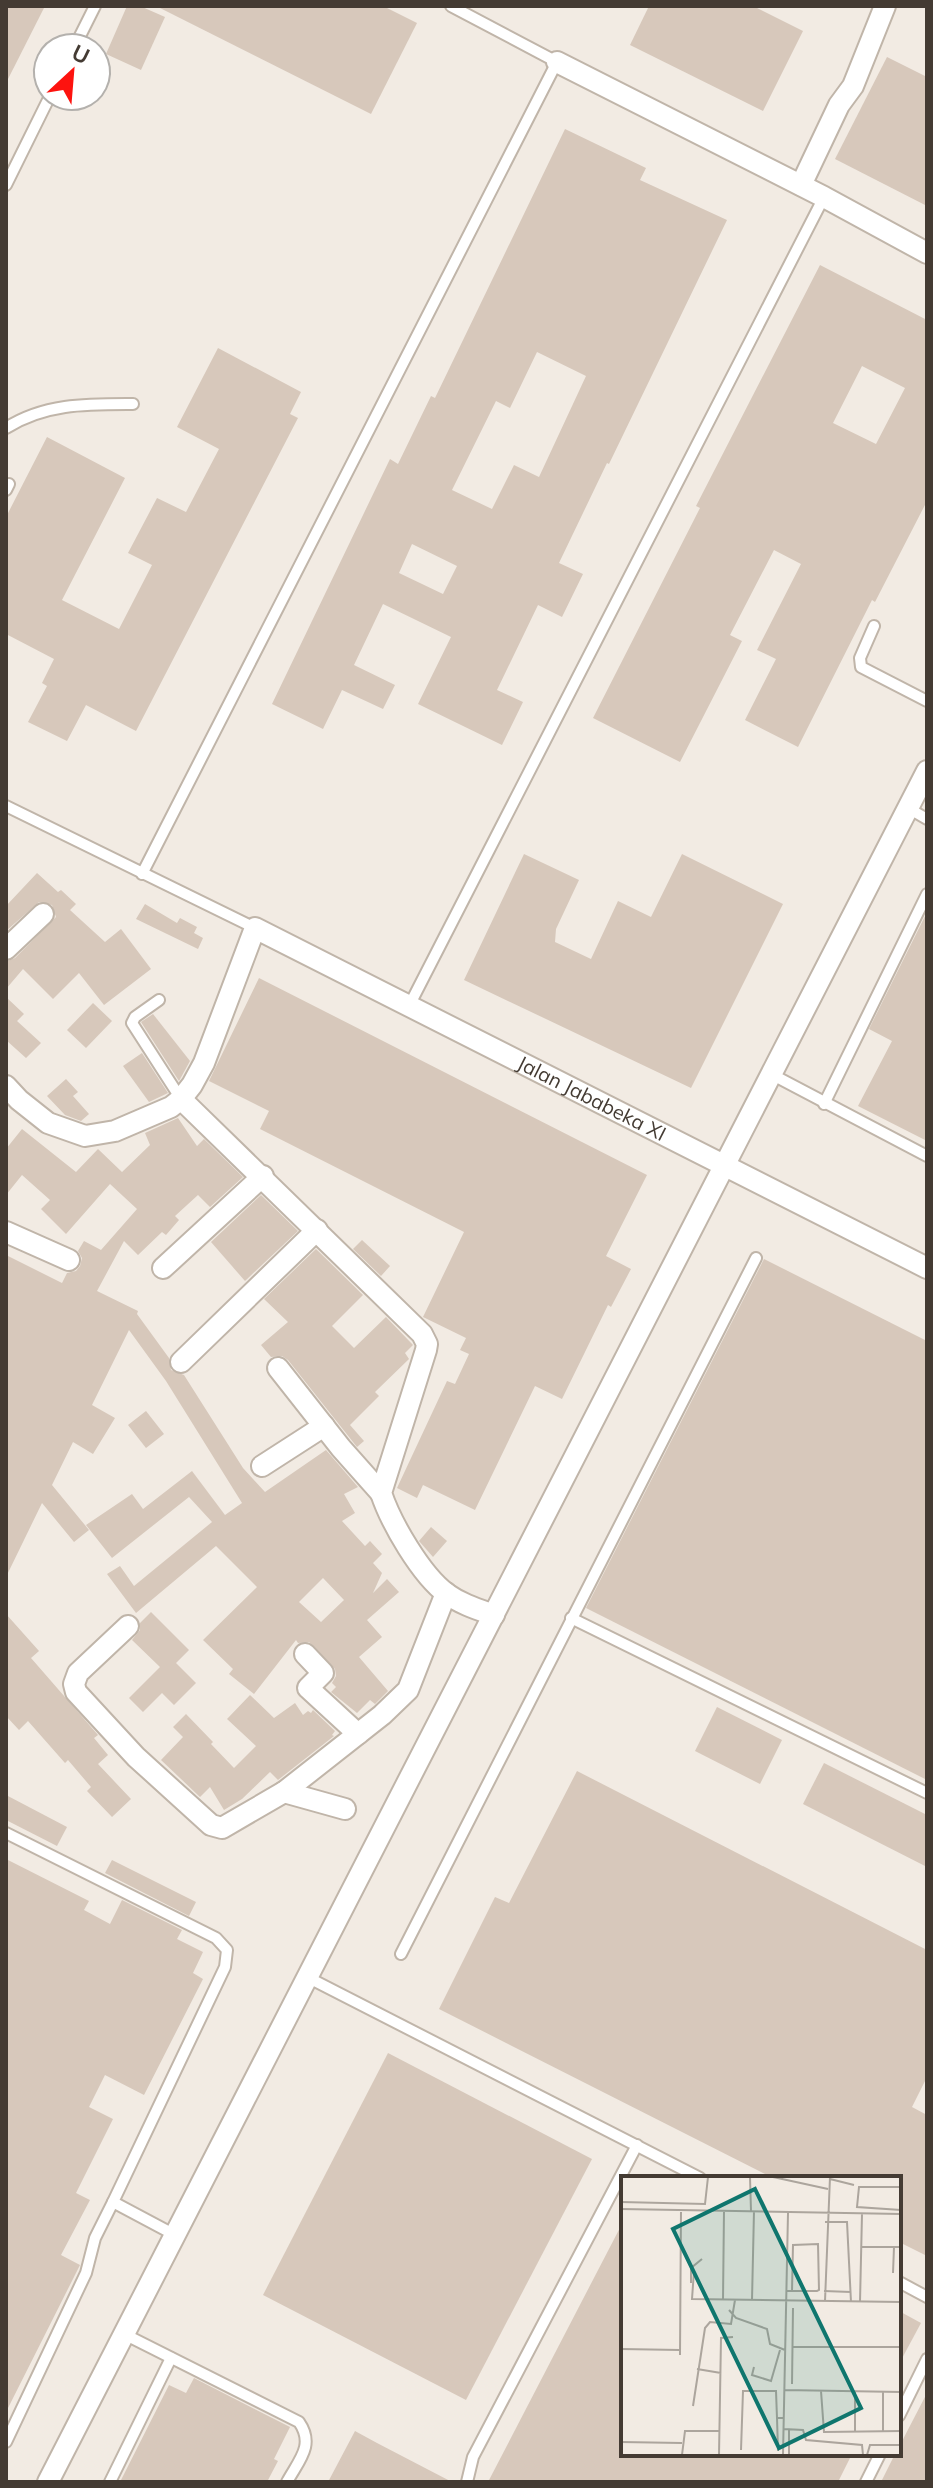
<svg xmlns="http://www.w3.org/2000/svg" width="933" height="2488" font-family="Mulish,sans-serif">
  <style>
    .building { fill: #d7c8bb; fill-rule: evenodd }
    .lines { fill: none; stroke-linecap: round; stroke-linejoin: round }
    .lane-casing { stroke: #c0b5a9; stroke-width: 14 }
    .street-casing { stroke: #c0b5a9; stroke-width: 24 }
    .lane { stroke: #fff; stroke-width: 10 }
    .street { stroke: #fff; stroke-width: 20 }
    .labels { text-anchor: middle; stroke-width: 6; stroke-linejoin: round; paint-order: stroke }
    .street-label { font-size: 20px; fill: #443b33; stroke: #fff }
    .inset-road { fill: none; stroke: #aca59d; stroke-width: 2 }
    .view { fill: #0f766e; fill-opacity: 0.15; stroke: #0f766e; stroke-width: 4 }
    .inset-edge { fill: none; stroke: #443b33; stroke-width: 4 }
  </style>
  <rect width="100%" height="100%" fill="#f2ebe3"/>
  <!-- building -->
  <g class="building">
    <polygon points="6,6 45,6 6,83"/>
    <polygon points="127,6 140,6 165,17 141,70 106,54"/>
    <polygon points="156,6 383,6 417,23 371,114"/>
    <polygon points="649,6 753,6 803,31 763,111 630,45"/>
    <polygon points="887,57 927,77 927,206 835,159"/>
    <path d="M 565,129 L 646,168 L 640,180 L 727,220 L 609,464 L 607,463 L 559,563 L 583,574 L 562,617 L 538,605 L 497,690 L 523,702 L 502,745 L 418,704 L 451,637 L 383,604 L 354,665 L 395,685 L 383,709 L 342,690 L 323,729 L 272,704 L 390,459 L 398,464 L 431,396 L 435,398 ZM 537,352 L 586,376 L 539,477 L 514,465 L 492,509 L 452,490 L 496,401 L 510,408 ZM 412,544 L 457,566 L 443,594 L 399,573 Z"/>
    <path d="M 820,265 L 927,320 L 927,501 L 875,602 L 872,600 L 798,747 L 745,720 L 776,659 L 757,650 L 801,564 L 774,550 L 730,635 L 742,641 L 680,762 L 593,718 L 700,508 L 696,506 ZM 862,366 L 905,388 L 876,444 L 833,423 Z"/>
    <polygon points="218,348 301,392 290,414 298,418 136,731 86,705 67,741 28,722 47,686 42,683 54,659 6,634 6,517 47,437 125,478 62,600 119,629 152,565 128,553 157,498 186,512 219,449 177,427"/>
    <polygon points="524,854 579,880 556,929 555,942 591,959 618,901 651,917 682,854 783,904 691,1088 464,980"/>
    <polygon points="37,873 58,892 61,890 76,904 70,910 105,942 121,929 151,969 104,1005 79,973 53,999 23,969 6,989 6,962 15,958 56,917 52,905 39,902 6,931 6,906"/>
    <polygon points="145,904 177,923 180,918 197,927 194,933 203,938 198,949 136,919"/>
    <polygon points="927,912 927,1141 858,1106 892,1041 869,1029"/>
    <polygon points="259,978 647,1175 606,1256 631,1269 611,1307 608,1305 562,1399 535,1386 475,1510 423,1485 417,1498 397,1488 447,1381 455,1384 469,1354 460,1350 466,1338 423,1317 464,1232 260,1129 269,1111 209,1081"/>
    <polygon points="6,997 24,1014 17,1021 41,1043 26,1058 6,1040"/>
    <polygon points="93,1003 112,1021 86,1048 67,1030"/>
    <polygon points="153,1014 190,1061 179,1081 141,1022"/>
    <polygon points="142,1053 168,1093 149,1102 123,1066"/>
    <polygon points="66,1079 78,1092 73,1096 89,1114 81,1121 65,1115 47,1096"/>
    <path d="M 178,1118 L 197,1146 L 204,1139 L 243,1177 L 210,1207 L 198,1195 L 175,1216 L 179,1220 L 166,1235 L 162,1232 L 138,1255 L 124,1241 L 97,1291 L 138,1311 L 137,1314 L 169,1358 L 171,1370 L 184,1375 L 243,1468 L 265,1492 L 326,1450 L 358,1487 L 344,1494 L 355,1513 L 342,1521 L 365,1546 L 370,1541 L 382,1554 L 373,1563 L 382,1573 L 373,1593 L 387,1579 L 399,1592 L 367,1620 L 382,1637 L 359,1657 L 388,1691 L 375,1704 L 370,1700 L 357,1713 L 331,1692 L 336,1687 L 332,1683 L 336,1676 L 335,1669 L 309,1642 L 298,1643 L 296,1640 L 254,1694 L 229,1674 L 233,1669 L 203,1640 L 257,1587 L 216,1546 L 136,1613 L 107,1574 L 120,1566 L 134,1586 L 212,1522 L 189,1497 L 112,1558 L 86,1525 L 132,1494 L 143,1509 L 192,1471 L 225,1515 L 242,1503 L 166,1381 L 129,1330 L 92,1405 L 115,1418 L 93,1454 L 73,1442 L 52,1485 L 89,1530 L 74,1542 L 42,1503 L 6,1577 L 6,1255 L 62,1283 L 67,1273 L 76,1271 L 80,1266 L 82,1258 L 78,1251 L 84,1241 L 101,1250 L 137,1209 L 110,1184 L 66,1234 L 41,1209 L 50,1200 L 22,1175 L 6,1195 L 6,1149 L 22,1129 L 76,1172 L 98,1149 L 122,1172 L 150,1145 L 145,1133 ZM 323,1578 L 344,1600 L 321,1622 L 299,1602 Z"/>
    <polygon points="261,1195 298,1231 245,1281 211,1242"/>
    <polygon points="362,1240 390,1266 381,1276 353,1249"/>
    <polygon points="316,1249 363,1295 332,1326 354,1348 386,1317 413,1345 405,1353 409,1359 375,1392 379,1396 350,1425 364,1441 357,1447 288,1360 282,1356 271,1357 261,1345 288,1322 264,1299"/>
    <polygon points="764,1259 927,1341 927,1780 586,1608"/>
    <polygon points="146,1411 164,1434 146,1448 128,1425"/>
    <polygon points="431,1527 447,1541 433,1557 419,1541"/>
    <polygon points="151,1612 189,1650 176,1663 196,1683 174,1705 162,1693 143,1712 129,1698 160,1667 132,1640 140,1630 140,1623"/>
    <polygon points="6,1614 39,1651 31,1658 98,1735 94,1738 108,1755 98,1764 131,1799 112,1817 87,1791 91,1787 68,1760 65,1763 28,1721 19,1730 6,1716"/>
    <polygon points="250,1695 274,1718 295,1703 303,1715 308,1711 311,1713 313,1710 335,1731 332,1735 334,1736 278,1780 270,1772 242,1799 224,1810 210,1787 200,1797 161,1760 183,1737 173,1727 186,1714 213,1742 211,1744 234,1768 256,1746 227,1719"/>
    <polygon points="717,1707 782,1740 760,1784 695,1751"/>
    <polygon points="824,1763 927,1815 927,1867 803,1804"/>
    <polygon points="577,1771 927,1950 927,2077 912,2107 927,2115 927,2256 899,2242 899,2178 773,2178 439,2009 495,1897 509,1903"/>
    <polygon points="6,1795 67,1827 57,1846 6,1820"/>
    <polygon points="6,1859 89,1901 84,1910 110,1924 122,1900 182,1930 177,1939 203,1952 193,1973 203,1979 144,2095 105,2075 89,2107 113,2119 76,2193 90,2200 61,2255 80,2265 79,2267 6,2412"/>
    <polygon points="112,1860 196,1902 189,1916 105,1873"/>
    <polygon points="388,2053 592,2159 466,2400 263,2295"/>
    <polygon points="623,2222 623,2454 852,2454 838,2482 488,2482"/>
    <polygon points="899,2311 921,2323 899,2364"/>
    <polygon points="194,2378 290,2427 274,2459 278,2461 267,2482 120,2482 169,2385 186,2393"/>
    <polygon points="927,2393 927,2482 881,2482 895,2454 899,2454 899,2447"/>
    <polygon points="355,2431 377,2443 452,2482 328,2482"/>
  </g>
  <g class="lines">
    <!-- lane casing -->
    <g class="lane-casing">
      <g id="lane">
        <polyline points="74,48 95,6"/>
        <polyline points="6,185 50,96"/>
        <path d="M 6,428 C 45,403 88,404 133,404"/>
        <polyline points="6,490 9,484"/>
        <polyline points="874,626 860,658 861,667 927,701"/>
        <polyline points="6,806 255,928"/>
        <polyline points="908,808 927,819"/>
        <polyline points="142,874 557,62 451,6"/>
        <polyline points="159,1000 135,1017 132,1023 181,1099"/>
        <polyline points="409,1006 824,197"/>
        <polyline points="771,1074 927,1156"/>
        <polyline points="824,1104 927,894"/>
        <polyline points="571,1618 927,1793"/>
        <polyline points="6,1833 216,1938 227,1950 225,1967 113,2202 175,2235"/>
        <polyline points="401,1954 756,1258"/>
        <polyline points="307,1977 700,2178"/>
        <polyline points="899,2282 927,2297"/>
        <path d="M 124,2334 L 299,2422 C 315,2445 299,2460 287,2482"/>
        <polyline points="899,2416 927,2359"/>
        <polyline points="6,2442 86,2273 95,2238 113,2202"/>
        <polyline points="110,2482 171,2358"/>
        <polyline points="467,2482 473,2457 637,2145"/>
        <polyline points="866,2482 880,2454"/>
      </g>
    </g>
    <!-- street casing -->
    <g class="street-casing">
      <g id="street">
        <polyline points="557,62 824,197 927,253"/>
        <polyline points="801,185 839,105 853,86 885,6"/>
        <polyline points="6,949 43,914"/>
        <path id="s1" d="M 6,1086 L 19,1100 L 48,1123 L 85,1136 L 115,1131 L 171,1107 L 181,1099 L 192,1085 L 204,1063 L 255,928 L 927,1268"/>
        <path d="M 181,1099 L 422,1334 L 427,1344 L 426,1350 L 381,1493 C 391,1523 421,1575 447,1594 C 461,1604 477,1609 494,1615"/>
        <polyline points="6,1232 69,1260"/>
        <polyline points="163,1268 263,1176"/>
        <polyline points="181,1362 317,1230"/>
        <polyline points="278,1368 341,1448 381,1493"/>
        <polyline points="262,1466 324,1426"/>
        <polyline points="128,1626 78,1673 74,1684 76,1692 136,1757 211,1825 222,1828 284,1792 382,1715 408,1690 446,1593"/>
        <polyline points="305,1654 323,1673 308,1688 358,1734"/>
        <polyline points="284,1792 345,1809"/>
        <polyline points="48,2482 927,771"/>
      </g>
    </g>
    <!-- lane -->
    <use href="#lane" class="lane"/>
    <!-- street -->
    <use href="#street" class="street"/>
  </g>
  <g class="labels">
    <!-- street labels -->
    <g class="street-label">
      <text dy="7" stroke="none"><textPath href="#s1" startOffset="764">Jalan Jababeka XI</textPath></text>
    </g>
  </g>
  <!-- overview -->
  <g transform="translate(621 2176)">
    <rect width="280" height="280" fill="#f2ebe3"/>
    <path class="inset-road" d="M 129,1 L 130,35M 152,1 L 207,13M 209,3 L 233,9M 280,11 L 238,11 L 236,31 L 280,34M 0,26 L 84,28 L 87,1M 0,33 L 280,38M 204,46 L 226,46 L 230,126M 240,71 L 280,71M 73,95 L 71,123 L 280,126M 272,97 L 273,71M 70,107 L 70,92 L 81,83M 166,115 L 196,115 L 198,114 L 197,68 L 172,69 L 171,115M 203,115 L 230,116M 102,124 L 103,35M 131,124 L 133,35M 204,125 L 209,1M 239,126 L 241,38M 108,134 L 115,142 L 146,153 L 149,168 L 164,174M 171,171 L 280,171M 0,173 L 59,174M 59,179 L 60,34M 133,191 L 131,199 L 150,205 L 159,174M 76,193 L 100,197M 171,208 L 172,132M 163,214 L 280,216M 200,215 L 203,256 L 280,255M 72,230 L 84,152 L 89,146 L 110,148 L 114,124M 156,242 L 157,275M 163,253 L 182,254 L 185,264 L 241,269 L 242,279M 234,256 L 234,216M 262,256 L 262,216M 0,266 L 61,267M 120,274 L 122,215 L 155,215 L 156,242 L 163,242M 61,279 L 64,255 L 99,255M 98,279 L 100,162 L 112,161M 162,279 L 167,37M 168,279 L 168,253M 246,279 L 249,269 L 280,269"/>
    <path class="view" d="M 134,13 L 240,232 L 158,272 L 52,53 Z"/>
    <rect width="280" height="280" class="inset-edge"/>
  </g>
  <!-- border -->
  <rect width="933" height="2488" fill="none" stroke="#443b33" stroke-width="16"/>
  <!-- north arrow -->
  <g transform="translate(72 72) rotate(26)"><circle r="38" fill="#ffffff" stroke="#b4b1ad" stroke-width="2"/>
  <path d="M0-6L14 30L0 20L-14 30Z" fill="#fd130f"/>
  <text y="-12" font-size="22" font-weight="bold" text-anchor="middle" fill="#443b33">U</text>
  </g>
</svg>
